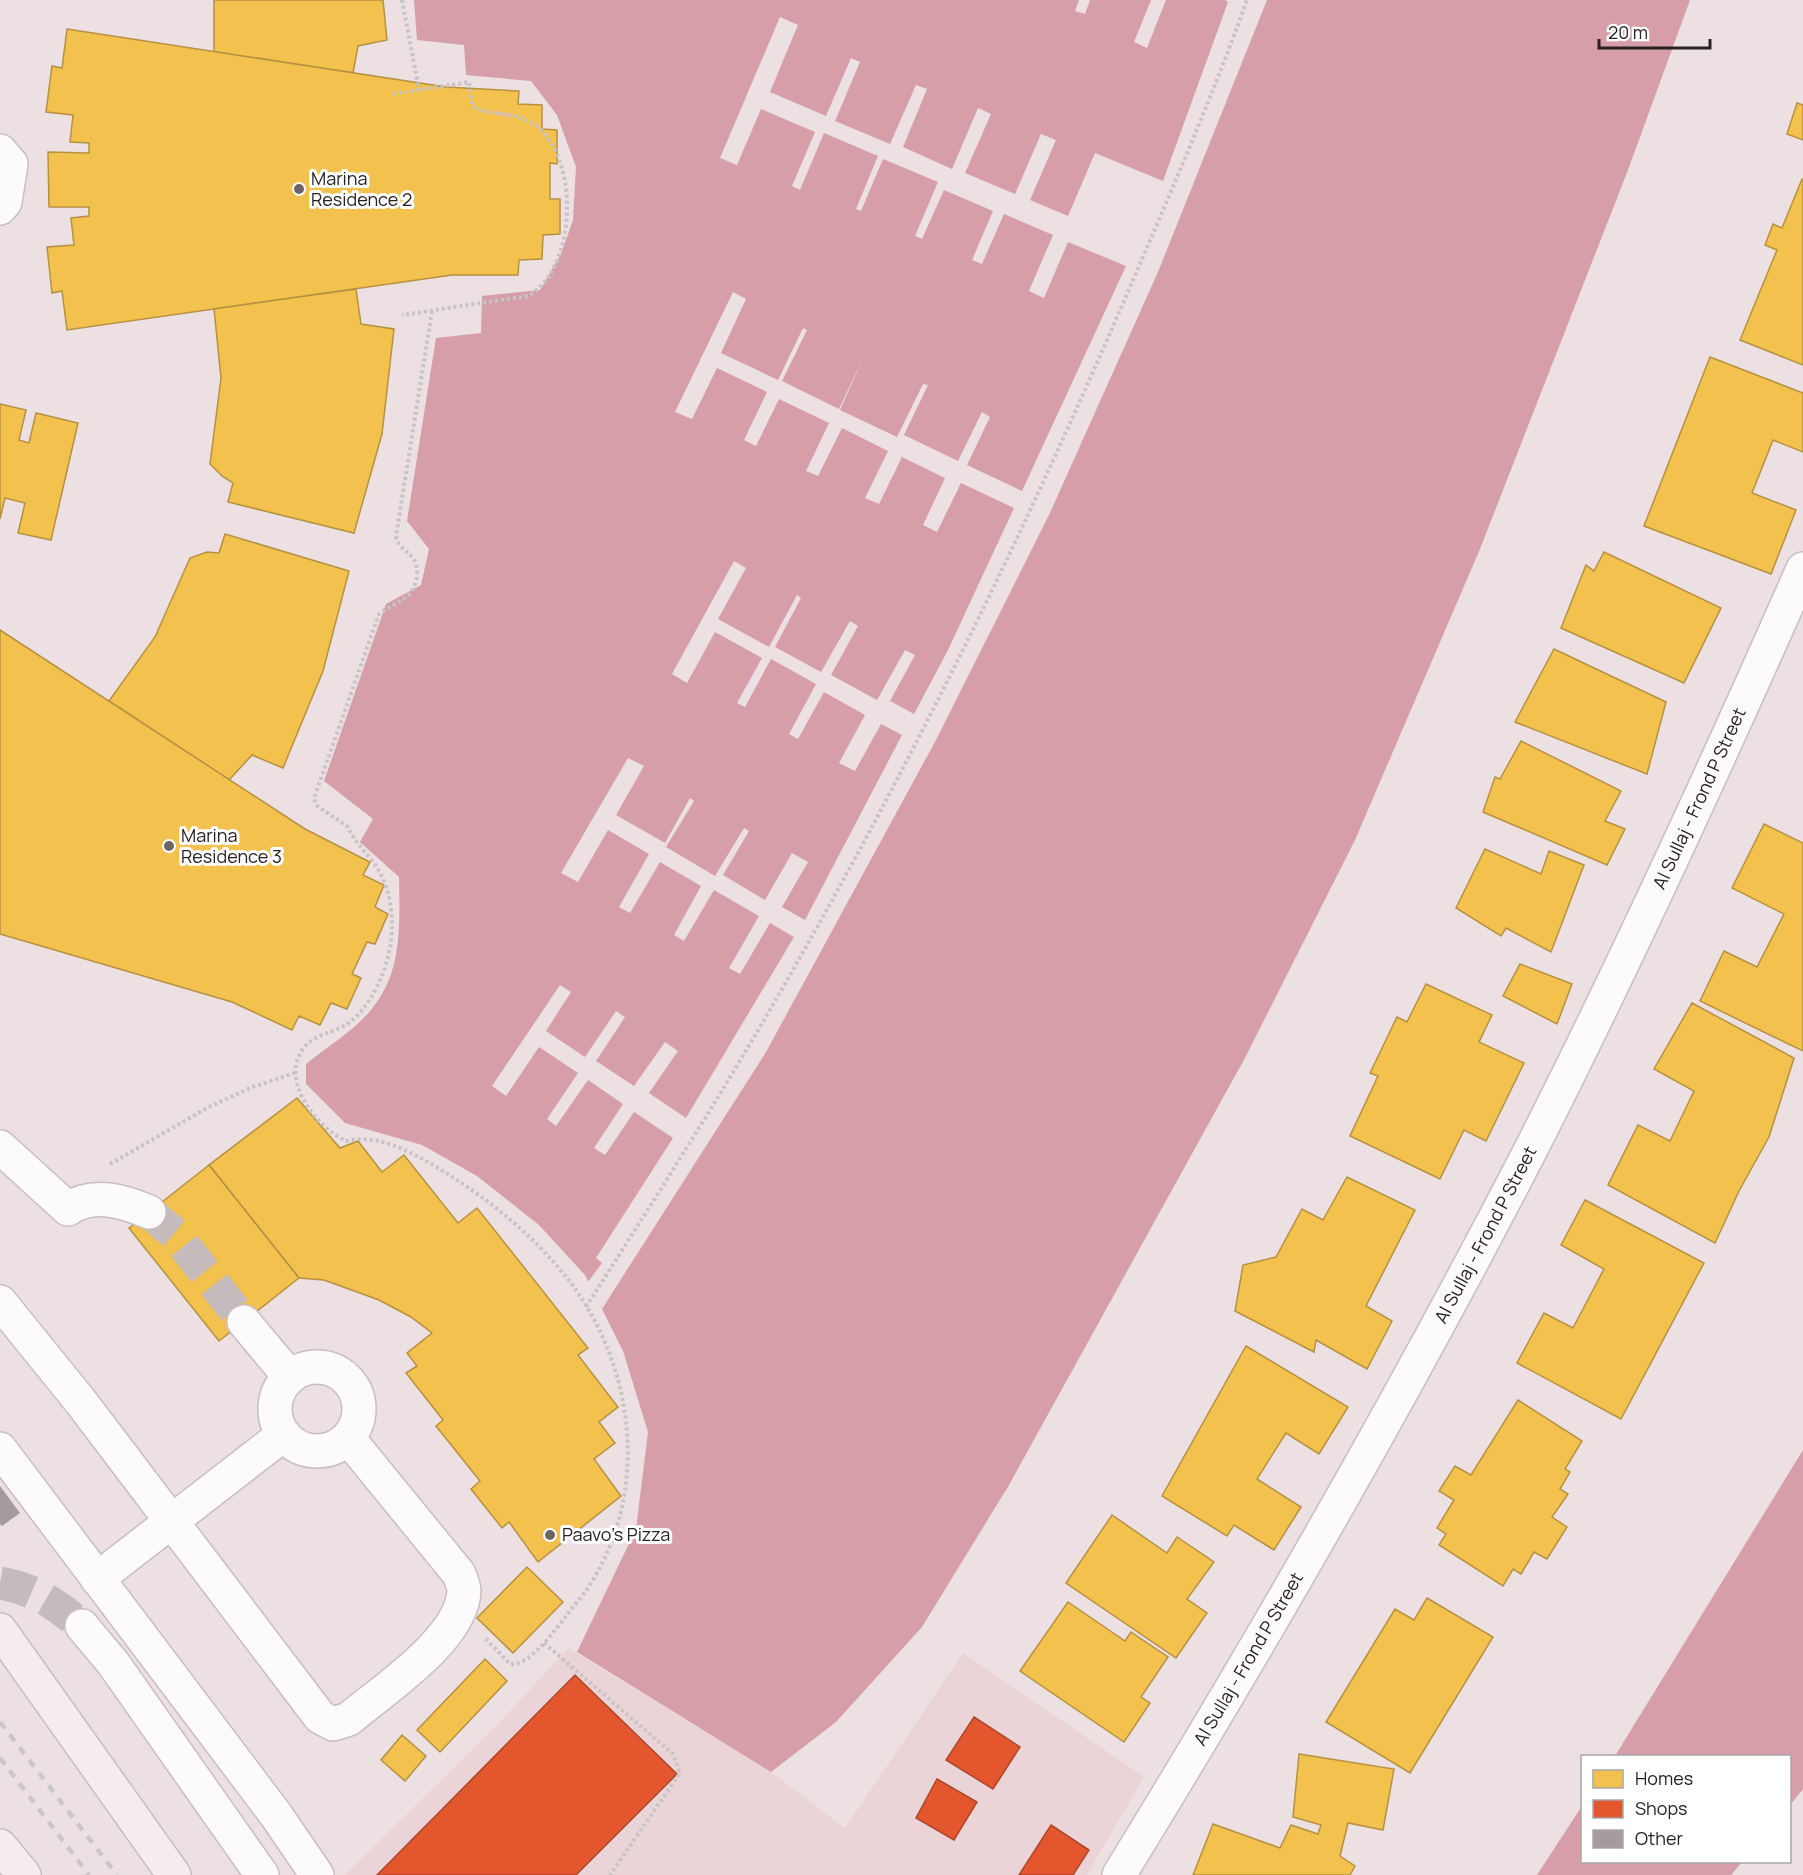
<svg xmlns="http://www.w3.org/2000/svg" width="1803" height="1875" font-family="Manrope,sans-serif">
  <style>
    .built { fill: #ebd4d7 }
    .water { fill: #d59ea9 }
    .pier { fill: #ece0e2 }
    .homes { fill: #f2c14e; stroke: #b69141; stroke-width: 1.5 }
    .shops { fill: #e4572e; stroke: #ac472a; stroke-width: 1.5 }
    .building { fill: #a49b9d }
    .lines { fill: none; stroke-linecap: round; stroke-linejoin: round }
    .minor-tunnel { stroke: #c5babc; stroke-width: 33; stroke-dasharray: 33 16; stroke-linecap: butt }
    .minor-casing { stroke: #c8bec0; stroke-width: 36 }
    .major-casing { stroke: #c5bfc0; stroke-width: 36 }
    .path { stroke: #c8c4c5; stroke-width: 4; stroke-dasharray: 3 3; stroke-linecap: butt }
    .minor { stroke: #fcfafb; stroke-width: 33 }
    .major { stroke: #f4ecee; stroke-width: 33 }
    .rail { stroke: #cbc7c8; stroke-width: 4.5; stroke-dasharray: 8 8; stroke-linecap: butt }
    .poi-dot { fill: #6d6465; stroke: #fff; stroke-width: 2 }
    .labels { text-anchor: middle; stroke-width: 6; stroke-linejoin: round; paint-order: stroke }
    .poi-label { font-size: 18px; fill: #292122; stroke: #fff; text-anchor: start }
    .street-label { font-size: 18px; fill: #292122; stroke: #fff }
  </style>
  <rect width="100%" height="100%" fill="#ece0e2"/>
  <!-- built -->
  <polygon class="built" points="568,1648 771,1772 845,1828 963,1653 1144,1777 1087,1875 345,1875 499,1723"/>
  <!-- water -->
  <g class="water">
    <path d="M 414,0 L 1690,0 L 1628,170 L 1480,549 L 1355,840 L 1246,1056 L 1009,1485 L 922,1627 L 836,1722 L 771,1772 L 577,1652 L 636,1529 L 648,1432 L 623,1351 L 585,1275 L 539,1225 L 477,1176 L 422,1145 L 345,1123 L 306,1084 L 306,1064 C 322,1051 339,1040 354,1027 C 403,986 400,935 399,877 L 360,842 L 373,819 L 324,781 L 386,604 L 421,585 L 429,549 L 407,521 L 436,338 L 481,333 L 482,296 L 540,290 L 561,254 L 573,220 L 576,167 L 557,115 L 531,81 L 466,75 L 464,45 L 417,40 Z"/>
    <polygon points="1803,1450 1803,1789 1790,1805 1790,1756 1615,1756"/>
    <polygon points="1582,1806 1582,1862 1742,1862 1731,1875 1537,1875"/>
  </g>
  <!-- pier -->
  <g class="pier">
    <polygon points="1079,0 1090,0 1085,14 1075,11"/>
    <polygon points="1151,0 1166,0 1147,48 1134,42"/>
    <polygon points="1225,0 1267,0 1158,272 1049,515 936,740 766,1052 602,1309 588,1282 602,1263 596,1258 673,1138 634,1112 605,1155 594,1148 623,1104 588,1080 556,1126 547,1119 578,1073 539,1047 506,1096 492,1086 560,985 571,992 546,1031 585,1057 616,1011 625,1017 596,1061 634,1086 665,1042 678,1051 649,1093 686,1118 794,937 770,923 740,974 729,968 759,916 714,890 684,941 674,935 701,886 660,862 630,913 619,907 649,854 608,830 578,882 561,873 628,758 644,766 616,815 665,843 690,798 694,801 666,847 715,876 744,828 749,831 723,875 765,900 792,853 808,862 782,907 805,920 902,735 881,724 855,771 839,763 865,715 824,692 798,739 789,734 816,684 771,659 745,707 737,703 762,658 715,632 687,683 672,674 734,561 746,568 718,619 769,647 797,595 801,598 775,647 821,672 850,621 858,626 831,675 877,700 905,650 915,655 890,701 914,714 948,650 1014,508 961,483 937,532 923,525 945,478 902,457 879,504 865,498 888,451 842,428 818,476 806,471 829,423 779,399 756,446 744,440 767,392 717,368 692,419 675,412 733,292 746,299 721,353 778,380 803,328 807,330 782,381 839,409 864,356 840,410 897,437 923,384 928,385 904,435 958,461 982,412 990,417 967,465 1022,491 1126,266 1068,242 1044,298 1029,291 1053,235 1004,214 982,264 972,260 993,211 944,190 922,239 915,236 938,182 883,159 861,211 856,209 878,156 824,133 800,190 792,186 815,132 761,109 737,165 720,158 780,17 798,25 770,92 826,116 851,58 860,62 835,121 890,144 916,85 927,89 903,147 952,169 978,108 991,114 965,173 1015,194 1041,134 1056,140 1030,200 1068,216 1095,153 1163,181 1228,2"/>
  </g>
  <!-- homes -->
  <g class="homes">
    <polygon points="214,0 383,0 387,40 358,46 353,73 214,52"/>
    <polygon points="67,29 446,87 519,91 518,104 542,105 542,129 557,130 557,164 550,163 550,199 560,199 560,234 543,235 542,259 519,260 518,275 452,275 67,330 62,291 52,293 47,247 74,245 71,218 89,216 89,207 49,207 48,152 89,153 89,143 70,142 73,115 46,112 52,66 62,68"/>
    <polygon points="1797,103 1803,105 1803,140 1787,134"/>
    <polygon points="1802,179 1803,180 1803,365 1740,340 1777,250 1765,245 1773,224 1782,228"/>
    <polygon points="356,289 361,324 394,329 382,434 354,533 228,502 233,483 222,476 210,464 221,378 214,309"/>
    <polygon points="1710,357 1803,393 1803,452 1773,440 1752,493 1796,510 1771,574 1644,526"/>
    <polygon points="0,404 26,410 19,440 29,443 36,413 78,423 51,540 18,533 25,503 5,498 0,519"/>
    <polygon points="225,534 349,571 323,671 283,768 252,755 229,780 109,701 155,637 190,558 207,552 219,553"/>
    <polygon points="1604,552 1721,608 1684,683 1561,628 1586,565 1594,571"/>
    <polygon points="0,630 305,829 370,862 363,875 384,885 375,907 388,914 375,944 367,942 352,974 361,978 347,1009 331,1003 320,1025 299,1016 292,1030 232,1002 0,934"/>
    <polygon points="1554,649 1666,702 1647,774 1515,722"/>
    <polygon points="1521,741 1621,791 1605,821 1625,829 1607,865 1483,812 1495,777 1500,779"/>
    <polygon points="1764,824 1803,843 1803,1051 1700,1001 1724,951 1757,967 1784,914 1732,888"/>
    <polygon points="1485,849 1541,874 1549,851 1584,865 1551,952 1506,928 1501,936 1456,908"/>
    <polygon points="1520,964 1572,984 1557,1024 1503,996"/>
    <polygon points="1426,984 1492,1015 1479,1042 1524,1063 1486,1141 1464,1130 1440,1179 1350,1136 1378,1076 1370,1073 1397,1017 1407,1022"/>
    <polygon points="1692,1003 1794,1058 1769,1137 1739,1191 1715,1243 1608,1185 1638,1125 1670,1141 1694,1091 1654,1069"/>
    <polygon points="297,1098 340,1148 358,1141 382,1172 404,1155 458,1223 477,1208 588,1348 578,1355 618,1407 599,1422 615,1443 594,1459 621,1496 538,1562 509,1522 502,1528 471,1489 480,1481 436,1426 443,1420 406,1373 417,1366 407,1353 432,1333 411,1317 379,1300 324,1280 299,1278 209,1165"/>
    <polygon points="209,1165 299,1278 219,1341 129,1228"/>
    <polygon points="1347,1177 1415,1210 1366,1306 1392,1321 1367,1369 1316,1340 1314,1352 1235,1311 1243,1265 1276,1257 1302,1209 1323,1220"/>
    <polygon points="1585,1200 1704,1263 1621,1419 1517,1363 1544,1313 1573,1328 1604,1269 1561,1245"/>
    <polygon points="1246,1346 1348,1407 1319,1454 1286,1433 1257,1479 1301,1507 1274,1550 1234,1525 1227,1536 1162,1496"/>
    <polygon points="1518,1400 1582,1441 1565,1469 1570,1472 1560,1489 1568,1494 1552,1517 1567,1527 1547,1559 1534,1552 1521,1574 1513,1569 1503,1586 1439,1545 1446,1534 1437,1528 1454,1500 1439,1491 1455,1466 1471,1475"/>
    <polygon points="1112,1515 1167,1553 1177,1537 1214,1562 1187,1599 1207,1613 1176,1658 1066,1583"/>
    <polygon points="527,1567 563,1602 513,1653 477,1618"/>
    <polygon points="1427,1598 1493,1637 1410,1773 1326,1722 1395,1609 1414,1620"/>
    <polygon points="1068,1602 1125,1641 1131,1632 1168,1657 1141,1697 1150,1703 1124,1742 1020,1671"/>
    <polygon points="485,1659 507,1681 440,1752 417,1730"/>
    <polygon points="402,1735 426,1756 405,1781 381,1760"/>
    <polygon points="1299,1754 1394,1769 1383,1830 1348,1823 1340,1856 1355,1866 1350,1875 1193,1875 1213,1824 1280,1848 1291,1825 1318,1834 1321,1825 1293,1817"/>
  </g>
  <!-- shops -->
  <g class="shops">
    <polygon points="575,1675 677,1774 576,1875 377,1875"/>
    <polygon points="974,1717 1020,1747 993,1789 946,1760"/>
    <polygon points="937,1779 977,1802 954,1840 916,1818"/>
    <polygon points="1051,1825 1089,1850 1073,1875 1019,1875"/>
  </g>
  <!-- building -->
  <polygon class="building" points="0,1486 20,1513 2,1526 0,1524"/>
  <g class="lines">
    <!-- minor-tunnel -->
    <g class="minor-tunnel">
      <polyline points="149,1212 175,1234 244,1322"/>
      <path d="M 0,1583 C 34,1589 56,1604 82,1626"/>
    </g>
    <!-- minor casing -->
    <g class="minor-casing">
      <g id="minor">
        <polyline points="0,151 11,164 5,202 0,208"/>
        <path d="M 0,1147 L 68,1209 C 93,1192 123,1201 149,1212"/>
        <path d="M 0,1302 L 81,1402 L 320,1717 L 333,1724 L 349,1719 C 383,1690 462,1639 464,1591 C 464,1586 461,1579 459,1574 L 348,1438"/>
        <polyline points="244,1322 290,1377"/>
        <circle cx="317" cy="1409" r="42"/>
        <polyline points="0,1449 276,1815 317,1875"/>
        <polyline points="97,1579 283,1435"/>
        <polyline points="82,1626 113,1663 262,1875"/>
        <path id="s1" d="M 1119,1875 C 1264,1639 1402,1399 1529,1153 C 1627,961 1716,766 1803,569"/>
      </g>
    </g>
    <!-- major casing -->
    <g class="major-casing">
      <g id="major">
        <polyline points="0,1630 174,1875"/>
        <polyline points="0,1846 24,1875"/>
      </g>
    </g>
    <!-- path -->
    <g class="path">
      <polyline points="402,0 419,90"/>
      <path d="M 393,94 L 469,82 L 472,104 L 476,109 C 499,116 521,111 541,130 C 579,167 576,269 528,296 L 402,315"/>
      <path d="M 432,311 L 396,536 C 398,548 406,549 413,558 C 417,563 417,569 417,576 C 413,601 397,600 379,614 L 314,798 L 316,805 L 348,827 C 354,841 364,850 374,863 C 390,886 394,913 391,941 C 388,968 372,1005 350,1022 C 336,1033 314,1033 303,1049 C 279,1082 318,1128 346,1141 C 381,1132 422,1158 451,1176 C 490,1201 528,1232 558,1267 C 633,1353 653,1485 591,1583 C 584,1595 574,1605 566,1616 C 555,1630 529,1667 510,1664 L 484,1637"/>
      <polyline points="110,1164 207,1108 250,1088 297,1072"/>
      <path d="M 586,1307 C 636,1228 687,1149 735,1069 C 886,817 1017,551 1133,280 C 1173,187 1213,95 1247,0"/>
      <polyline points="544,1643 673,1754 680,1773 610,1875"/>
    </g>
    <!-- minor -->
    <use href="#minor" class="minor"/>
    <!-- major -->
    <use href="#major" class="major"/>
    <!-- rail -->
    <g class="rail">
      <polyline points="0,1722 117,1875"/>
      <polyline points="0,1758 89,1875"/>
    </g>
  </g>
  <!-- markers -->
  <g class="poi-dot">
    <circle cx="299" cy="189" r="6"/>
    <circle cx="169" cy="846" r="6"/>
    <circle cx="550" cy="1535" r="6"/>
  </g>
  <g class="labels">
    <!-- poi labels -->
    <g class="poi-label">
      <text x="311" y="185">Marina<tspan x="311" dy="21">Residence 2</tspan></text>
      <text x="181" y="842">Marina<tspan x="181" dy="21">Residence 3</tspan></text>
      <text x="562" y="1541">Paavo's Pizza</text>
    </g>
    <!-- street labels -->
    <g class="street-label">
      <text dy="6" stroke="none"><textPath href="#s1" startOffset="1224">Al Sullaj - Frond P Street</textPath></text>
      <text dy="6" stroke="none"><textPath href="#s1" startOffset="738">Al Sullaj - Frond P Street</textPath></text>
      <text dy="6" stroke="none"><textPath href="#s1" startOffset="252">Al Sullaj - Frond P Street</textPath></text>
    </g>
  </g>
  <!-- legend -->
  <rect x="1581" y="1755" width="210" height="108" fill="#ffffff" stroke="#a9a6a7" stroke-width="1.5"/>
  <rect x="1593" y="1770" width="30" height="18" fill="#f2c14e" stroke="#a9a6a7" stroke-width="1.5"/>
  <text x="1635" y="1785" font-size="18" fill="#292122">Homes</text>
  <rect x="1593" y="1800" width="30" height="18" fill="#e4572e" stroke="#a9a6a7" stroke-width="1.5"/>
  <text x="1635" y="1815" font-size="18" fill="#292122">Shops</text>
  <rect x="1593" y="1830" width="30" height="18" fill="#a49b9d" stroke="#a9a6a7" stroke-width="1.5"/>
  <text x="1635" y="1845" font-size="18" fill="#292122">Other</text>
  <!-- scale -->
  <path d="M1599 39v9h111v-9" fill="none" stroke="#292122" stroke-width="3"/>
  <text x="1608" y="39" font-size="18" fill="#292122" stroke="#ffffff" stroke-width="4.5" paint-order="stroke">20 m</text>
</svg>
